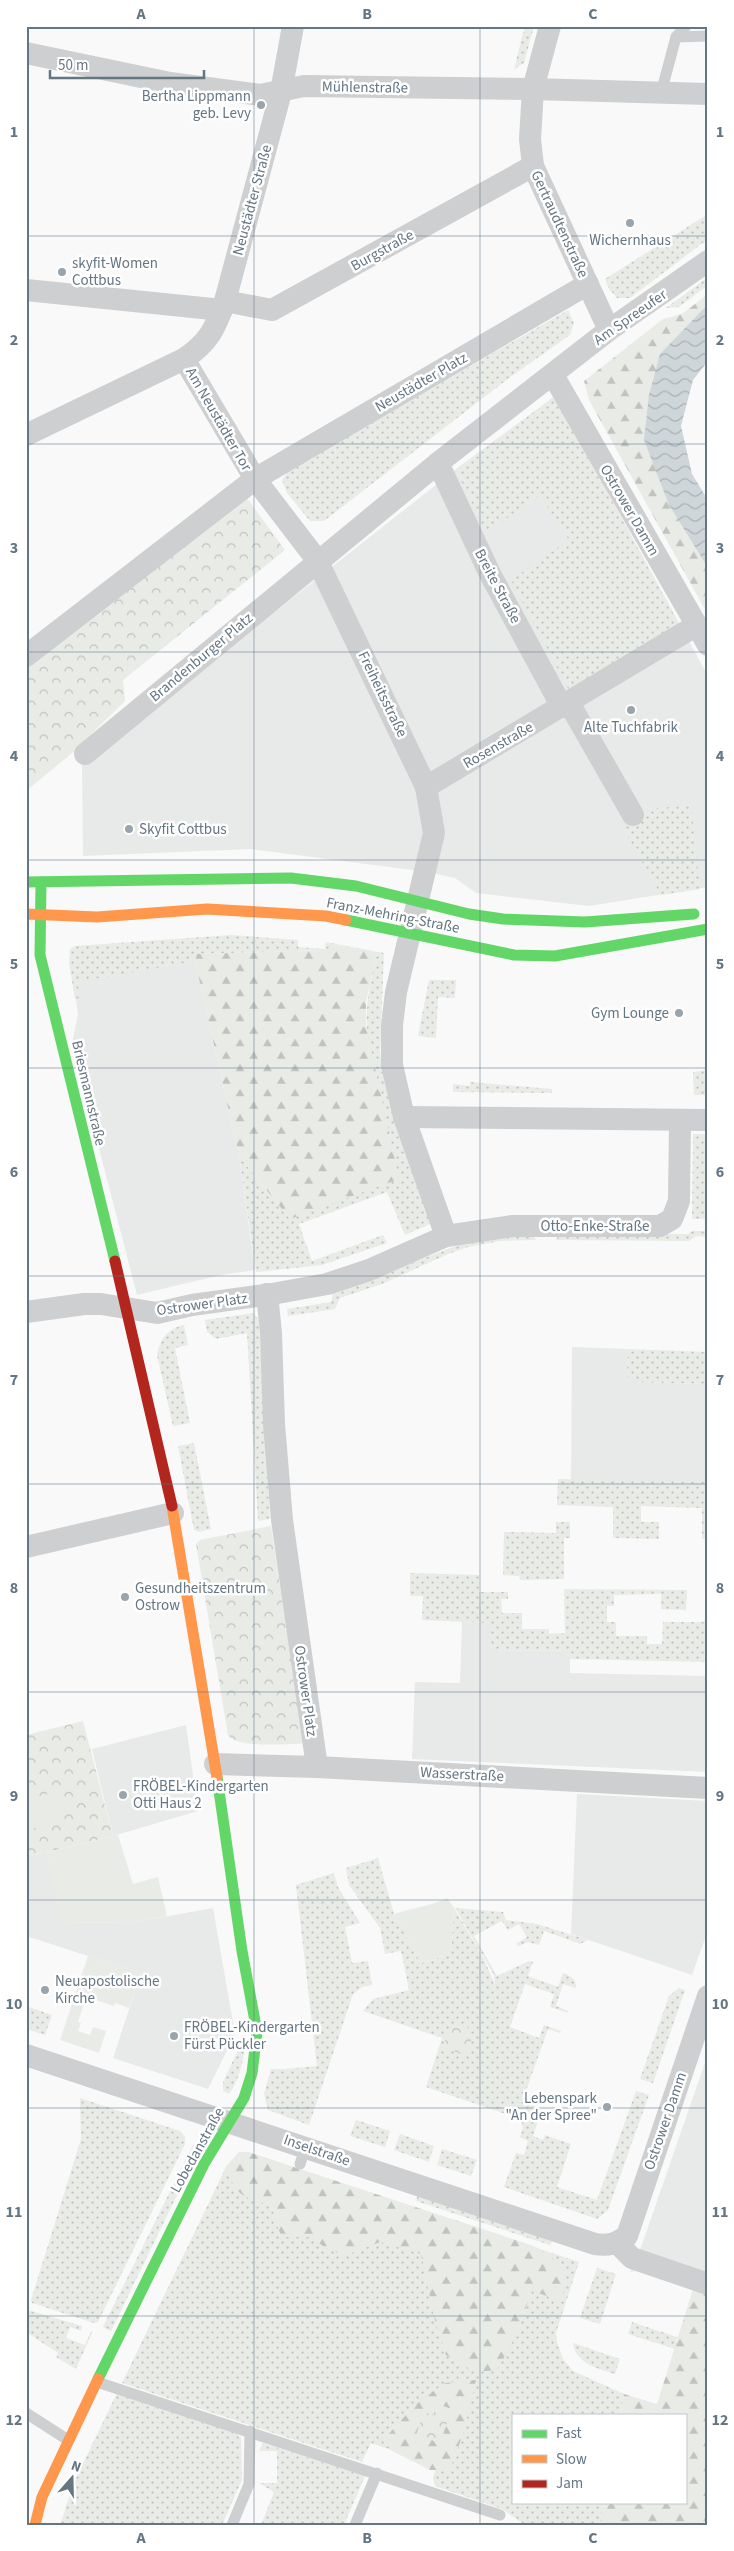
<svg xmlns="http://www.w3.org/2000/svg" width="734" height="2551" font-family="'Source Sans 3',sans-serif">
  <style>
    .built { fill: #e8e9e9 }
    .grass { fill: url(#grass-dots) }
    .forest { fill: url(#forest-firs) }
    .park { fill: url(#park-crowns) }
    .garden { fill: #e8ebe6 }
    .water { fill: url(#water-waves) }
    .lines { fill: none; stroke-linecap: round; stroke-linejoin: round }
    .lane { stroke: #cecfd0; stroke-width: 11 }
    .street { stroke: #cecfd0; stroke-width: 22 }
    .fast { stroke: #63d668; stroke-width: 11 }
    .slow { stroke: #ff974d; stroke-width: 11 }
    .jam { stroke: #b3261e; stroke-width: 11 }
    .grid { fill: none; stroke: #657683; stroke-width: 1; stroke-opacity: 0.55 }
    .poi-dot { fill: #99a4ac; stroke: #fff; stroke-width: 2 }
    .labels { text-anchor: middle; stroke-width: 5; stroke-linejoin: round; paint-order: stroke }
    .street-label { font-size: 15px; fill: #657683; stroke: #fff }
    .poi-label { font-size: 15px; fill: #657683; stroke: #fff; text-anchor: start }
    .neatline { fill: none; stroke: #657683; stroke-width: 2 }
    .grid-label { font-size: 16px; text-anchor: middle; font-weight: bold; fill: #657683 }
  </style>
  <defs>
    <pattern id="grass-dots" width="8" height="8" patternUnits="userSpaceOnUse" patternTransform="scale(1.25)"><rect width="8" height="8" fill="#e8ebe6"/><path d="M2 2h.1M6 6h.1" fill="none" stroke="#c0c3c0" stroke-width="1.8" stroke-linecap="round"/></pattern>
    <pattern id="forest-firs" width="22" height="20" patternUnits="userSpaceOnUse" patternTransform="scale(1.25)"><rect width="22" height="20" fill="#e8ebe6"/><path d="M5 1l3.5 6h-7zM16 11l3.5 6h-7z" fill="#c0c3c0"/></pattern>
    <pattern id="park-crowns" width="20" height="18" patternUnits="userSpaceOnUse" patternTransform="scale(1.25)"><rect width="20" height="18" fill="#e8ebe6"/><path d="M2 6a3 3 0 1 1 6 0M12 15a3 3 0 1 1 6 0" fill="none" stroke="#c0c3c0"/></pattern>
    <pattern id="water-waves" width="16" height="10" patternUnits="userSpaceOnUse" patternTransform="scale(1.25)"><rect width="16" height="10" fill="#ced6d9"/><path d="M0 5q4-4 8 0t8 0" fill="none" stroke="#abb2b5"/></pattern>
  </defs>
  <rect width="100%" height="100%" fill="#f9f9f9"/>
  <!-- built -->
  <g class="built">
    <polygon points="555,396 708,676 708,887 589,906 476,893 455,878 428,872 250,849 83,856 82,764 456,469"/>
    <polygon points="195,961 239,1156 255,1270 221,1275 137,1295 72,1044 78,1014 73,981"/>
    <polygon points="572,1347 628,1349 627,1377 635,1377 636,1382 708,1384 708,1482 571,1480"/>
    <polygon points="462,1622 491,1623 491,1650 570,1651 570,1673 708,1676 708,1772 412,1759 415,1682 460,1683"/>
    <polygon points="186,1725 198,1811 113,1836 92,1749"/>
    <polygon points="577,1794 708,1801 708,1930 692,1975 571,1934"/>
    <polygon points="47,1852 62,1923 136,1922 213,1908 235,2034 208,2089 113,2058 141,1973 26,1936 26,1857"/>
    <polygon points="708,2054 708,2276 639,2253"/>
  </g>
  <!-- grass -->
  <g class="grass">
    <polygon points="525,26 534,26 524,63 514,69"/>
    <polygon points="708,214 708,239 630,298 617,298 609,289 605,279"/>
    <polygon points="708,277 708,285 679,307 666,308"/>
    <polygon points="568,310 574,323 570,335 509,378 324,521 310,521 287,493 282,480 288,471"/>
    <polygon points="555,396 680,626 569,690 511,580 569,540 540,495 486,533 456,470"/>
    <polygon points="691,806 700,889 661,895 623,828 657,808"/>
    <path d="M 232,935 L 298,940 L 298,947 L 325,949 L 326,942 L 384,953 L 380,1053 L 406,1154 L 430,1218 L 430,1224 L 405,1235 L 387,1192 L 299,1224 L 312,1261 L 383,1235 L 387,1243 L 322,1265 L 256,1272 L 239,1156 L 290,1219 L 370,1055 C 363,1012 368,994 377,952 L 336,945 L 325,950 L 197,954 L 195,961 L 77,982 L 80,998 L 75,999 L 69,963 L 70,949 L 75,946 Z"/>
    <polygon points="429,980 456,980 455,998 438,997 436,1038 418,1036"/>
    <polygon points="708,1070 708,1095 694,1095 693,1072"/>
    <polygon points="470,1082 552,1089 552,1093 453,1092 453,1084 470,1086"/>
    <polygon points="693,1134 708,1134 708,1219 692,1219"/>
    <polygon points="692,1231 708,1231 708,1237 696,1236 689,1241 556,1240 560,1233 688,1234"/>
    <polygon points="532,1234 536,1240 500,1241 468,1247 448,1254 382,1284 340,1298 335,1309 288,1316 287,1309 331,1302 333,1293 471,1240"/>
    <polygon points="254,1313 259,1321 270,1519 258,1521 247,1333 216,1339 207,1332 205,1320"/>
    <path d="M 184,1325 L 188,1345 L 175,1348 L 190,1423 L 173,1426 L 157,1355 C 161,1338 167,1329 184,1325 Z"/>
    <polygon points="628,1349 708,1352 708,1384 635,1382 635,1377 627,1377"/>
    <polygon points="194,1443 211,1529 199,1532 194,1530 178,1446"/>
    <polygon points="558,1479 708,1482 708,1539 702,1539 702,1508 641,1506 641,1522 659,1522 659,1539 613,1538 613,1507 557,1505"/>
    <polygon points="556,1522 570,1522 570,1538 564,1538 564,1579 520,1580 519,1576 503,1575 504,1532 556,1533"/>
    <polygon points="410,1573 479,1575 479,1592 508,1592 508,1599 501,1599 502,1613 522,1613 522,1629 549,1629 549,1634 565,1633 564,1589 687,1590 686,1610 661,1609 661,1594 614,1595 614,1606 607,1606 607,1622 616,1622 616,1636 647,1636 647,1644 662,1644 663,1622 703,1622 708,1618 708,1662 570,1659 570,1651 491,1650 491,1623 422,1620 423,1596 410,1596"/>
    <path d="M 378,1858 L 394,1914 L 421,1963 L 451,1954 L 454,1908 L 485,1961 L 495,1986 L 494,1975 L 455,1908 L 503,1912 L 506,1920 L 537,1924 L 588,1940 L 580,1944 L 544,1931 L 539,1945 L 528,1942 L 519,1946 L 516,1944 L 527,1937 L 519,1924 L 508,1930 L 502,1921 L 474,1936 L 497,1976 L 529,1961 L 533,1962 L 528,1976 L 558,1987 L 563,1973 C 571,1976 577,1979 576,1988 L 563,1984 L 556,2006 L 568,2011 L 568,2013 L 550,2007 L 554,1994 L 525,1984 L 510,2027 L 539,2038 L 544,2025 L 561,2031 L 560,2033 L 548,2029 L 522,2102 L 535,2106 L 534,2110 L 541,2112 L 533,2136 L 543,2140 L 545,2135 L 571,2144 L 557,2187 L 597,2200 L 636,2091 L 649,2095 L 608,2210 L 597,2219 L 504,2187 L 516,2153 L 524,2155 L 528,2141 L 520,2137 L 523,2128 L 520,2119 L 426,2087 L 442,2038 L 363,2011 L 373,1999 L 409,1990 L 401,1951 L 385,1954 L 380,1928 L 349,1885 L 346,1868 Z"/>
    <polygon points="334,1873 338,1887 360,1923 345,1927 352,1963 368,1961 372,1985 362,1987 353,1994 309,2125 268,2110 264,2094 271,2069 286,2069 317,2066 296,1885"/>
    <polygon points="679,1988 685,1990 653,2083 640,2079 669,1996"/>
    <polygon points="26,2006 52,2015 45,2035 26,2029"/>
    <path d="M 246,2033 C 245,2053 241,2078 229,2094 L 223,2091 L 223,2082 Z"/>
    <polygon points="80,2098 180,2131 185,2137 185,2144 98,2322 94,2323 32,2303 31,2300 81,2139"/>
    <polygon points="356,2120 390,2131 385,2147 350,2136"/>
    <polygon points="400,2134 434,2146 429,2162 394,2150"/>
    <polygon points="193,2145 200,2148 111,2331 103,2327"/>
    <polygon points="442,2149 477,2160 471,2176 437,2165"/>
    <polygon points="239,2152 248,2152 579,2262 556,2333 557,2342 563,2359 573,2371 624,2394 620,2415 513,2415 513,2502 604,2502 600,2525 525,2525 502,2509 435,2486 433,2478 437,2465 371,2443 362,2462 122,2383 226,2167"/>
    <polygon points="418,2193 553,2238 550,2245 416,2201"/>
    <polygon points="597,2268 616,2274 600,2324 580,2318"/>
    <polygon points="28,2310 82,2326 81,2331 70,2327 66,2338 85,2345 91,2331 92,2333 76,2369 56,2357 58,2353 26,2332"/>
    <polygon points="632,2322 677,2337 675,2349 628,2334"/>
    <path d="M 573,2343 L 620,2359 L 615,2374 C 597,2368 576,2364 573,2343 Z"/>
    <polygon points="117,2393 234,2431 241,2438 242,2480 222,2525 60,2525 74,2482"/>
    <polygon points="263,2443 365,2476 344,2525 261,2525 274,2492 259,2483 277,2483 277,2451 259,2451"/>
  </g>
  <!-- forest -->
  <g class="forest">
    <polygon points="708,294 708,304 660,354 669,505 708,568 708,615 589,400 584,381 663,319 682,314"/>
    <polygon points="336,945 377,952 366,1002 366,1026 399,1179 290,1219 239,1156 195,961 197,954 325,950"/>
    <path d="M 239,2152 L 248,2152 L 534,2246 L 566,2267 L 562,2301 L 532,2291 L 516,2336 L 497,2370 L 475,2372 L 446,2355 L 434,2317 L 421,2254 L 380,2242 L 344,2256 L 326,2248 L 310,2237 L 282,2237 L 275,2221 L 272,2206 C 243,2196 236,2198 226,2167 Z"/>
    <polygon points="632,2268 708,2292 708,2525 600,2525 604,2502 685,2502 685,2415 620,2415 624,2394 657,2404 693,2289 636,2271 630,2272"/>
    <polygon points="476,2380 463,2434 450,2470 430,2470 390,2450 386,2437 415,2405 445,2383"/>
  </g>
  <!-- park -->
  <g class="park">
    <polygon points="244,494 285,550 123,680 125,701 72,753 26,791 26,659"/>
    <path d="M 271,1526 L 304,1743 L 296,1744 C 281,1744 236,1748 228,1735 L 196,1544 L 200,1540 Z"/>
    <polygon points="83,1721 113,1836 26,1857 26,1735"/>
    <polygon points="459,2024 468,2027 467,2031 473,2035 467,2053 461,2054 443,2047 450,2025"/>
    <polygon points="437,2404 452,2409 440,2443 416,2435 424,2412 433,2415"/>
  </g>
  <!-- garden -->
  <g class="garden">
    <polygon points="57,1792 65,1822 26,1830 26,1799"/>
    <polygon points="118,1835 133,1884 158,1877 167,1916 136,1922 61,1923 47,1852"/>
    <path d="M 447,1898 L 454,1908 L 451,1954 L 421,1963 L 394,1914 C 411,1908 433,1906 447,1898 Z"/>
    <polygon points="88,1956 141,1973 129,2008 115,2003 114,2006 86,1997 78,2022 81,2023 78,2031 90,2035 93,2027 106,2031 99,2053 60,2040"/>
  </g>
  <!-- water -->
  <polygon class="water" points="708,304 708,361 693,380 681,426 692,474 708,500 708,568 669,505 644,440 649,395 660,354"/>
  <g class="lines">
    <!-- lane -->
    <g class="lane">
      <polyline points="676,37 708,36"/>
      <polyline points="661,93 676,37 686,26"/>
      <polyline points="300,2164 306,2146"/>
      <polyline points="97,2382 500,2515"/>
      <polyline points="26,2413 68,2440"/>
      <polyline points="232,2525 249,2484 250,2431"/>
      <polyline points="355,2525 377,2473"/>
    </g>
    <!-- street -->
    <g class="street">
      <polyline points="550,26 533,89 530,139 533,166 609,330"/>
      <polyline points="26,53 170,83 260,95 304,86 533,89 708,94"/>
      <polyline points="26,290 222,310"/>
      <polyline points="225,301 272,310 533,166"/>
      <polyline points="184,359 255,479 317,560 426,787 434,833 396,992 392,1025 392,1065 404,1117 446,1236"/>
      <polyline points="553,375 708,645"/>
      <path d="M 26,435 L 184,359 C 209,342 215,329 225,301 L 281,92 L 293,26"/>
      <polyline points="438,463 490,574 562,707"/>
      <polyline points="26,656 255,479 588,284"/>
      <polyline points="569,703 633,815"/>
      <polyline points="85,754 438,463 609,330 708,261"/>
      <polyline points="426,787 697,625"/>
      <polyline points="404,1117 708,1120"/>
      <polyline points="267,1294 271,1333 274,1424 282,1520 317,1767"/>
      <polyline points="26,1312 84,1304 101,1304 157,1313 192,1305 272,1294 327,1284 369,1270 446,1236 513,1226 660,1226 672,1219 679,1201 680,1120"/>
      <polyline points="26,1547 173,1513"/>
      <polyline points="215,1764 317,1767 708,1788"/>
      <path d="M 26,2055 L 595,2244 C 609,2246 615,2244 627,2236 L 708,1996"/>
      <polyline points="617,2243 632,2258 708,2284"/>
    </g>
    <!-- fast -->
    <g class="fast">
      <polyline points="26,882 291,878 356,886 469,914 503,919 585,922 694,914"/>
      <polyline points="41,882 40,955 115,1261"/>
      <polyline points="346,920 514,955 555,956 708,929"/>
      <polyline points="98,2379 204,2164 244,2098 252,2073 257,2032 242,1951 217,1777"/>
    </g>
    <!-- slow -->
    <g class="slow">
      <polyline points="26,914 97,917 207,909 326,916 346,920"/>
      <polyline points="172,1506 217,1777"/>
      <polyline points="35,2525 42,2497 98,2379"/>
    </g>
    <!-- jam -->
    <polyline class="jam" points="115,1261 172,1506"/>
  </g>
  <!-- grid -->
  <path class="grid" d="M 254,26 L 254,2525M 480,26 L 480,2525M 26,236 L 708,236M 26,444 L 708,444M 26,652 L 708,652M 26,860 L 708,860M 26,1068 L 708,1068M 26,1276 L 708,1276M 26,1484 L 708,1484M 26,1692 L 708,1692M 26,1900 L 708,1900M 26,2108 L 708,2108M 26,2316 L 708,2316"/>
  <!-- markers -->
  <g class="poi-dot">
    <circle cx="261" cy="105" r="5"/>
    <circle cx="630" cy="223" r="5"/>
    <circle cx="62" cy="272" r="5"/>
    <circle cx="631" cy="710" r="5"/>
    <circle cx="129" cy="829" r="5"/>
    <circle cx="679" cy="1013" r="5"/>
    <circle cx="125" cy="1597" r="5"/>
    <circle cx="123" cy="1795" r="5"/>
    <circle cx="45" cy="1990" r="5"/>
    <circle cx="174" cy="2036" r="5"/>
    <circle cx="607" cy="2107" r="5"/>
  </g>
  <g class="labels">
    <!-- street labels -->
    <g class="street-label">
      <text transform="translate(365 87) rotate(1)" y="5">Mühlenstraße</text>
      <text transform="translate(252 200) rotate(-75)" y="5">Neustädter Straße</text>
      <text transform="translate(560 224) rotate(65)" y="5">Gertraudtenstraße</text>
      <text transform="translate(382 250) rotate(-29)" y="5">Burgstraße</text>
      <text transform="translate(630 317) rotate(-35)" y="5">Am Spreeufer</text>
      <text transform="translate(421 382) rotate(-30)" y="5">Neustädter Platz</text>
      <text transform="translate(219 419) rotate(60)" y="5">Am Neustädter Tor</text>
      <text transform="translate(630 510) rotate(60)" y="5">Ostrower Damm</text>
      <text transform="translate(498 586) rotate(62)" y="5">Breite Straße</text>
      <text transform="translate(201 657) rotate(-40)" y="5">Brandenburger Platz</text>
      <text transform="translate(383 694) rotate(64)" y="5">Freiheitsstraße</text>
      <text transform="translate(498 745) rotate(-30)" y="5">Rosenstraße</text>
      <text transform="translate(393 915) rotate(11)" y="5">Franz-Mehring-Straße</text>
      <text transform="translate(89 1093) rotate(77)" y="5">Briesmannstraße</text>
      <text x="595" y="1231">Otto-Enke-Straße</text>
      <text transform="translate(202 1304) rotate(-8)" y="5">Ostrower Platz</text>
      <text transform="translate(306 1691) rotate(82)" y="5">Ostrower Platz</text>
      <text transform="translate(462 1774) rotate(3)" y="5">Wasserstraße</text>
      <text transform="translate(665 2121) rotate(-71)" y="5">Ostrower Damm</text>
      <text transform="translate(197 2150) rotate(-61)" y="5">Lobedanstraße</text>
      <text transform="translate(317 2150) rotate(19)" y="5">Inselstraße</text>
    </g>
    <!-- poi labels -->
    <g class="poi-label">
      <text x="251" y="101" text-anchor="end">Bertha Lippmann<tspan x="251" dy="17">geb. Levy</tspan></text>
      <text x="630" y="245" text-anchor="middle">Wichernhaus</text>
      <text x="72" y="268">skyfit-Women<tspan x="72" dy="17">Cottbus</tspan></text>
      <text x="631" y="732" text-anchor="middle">Alte Tuchfabrik</text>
      <text x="139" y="834">Skyfit Cottbus</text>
      <text x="669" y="1018" text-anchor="end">Gym Lounge</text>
      <text x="135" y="1593">Gesundheitszentrum<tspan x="135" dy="17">Ostrow</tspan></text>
      <text x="133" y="1791">FRÖBEL-Kindergarten<tspan x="133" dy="17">Otti Haus 2</tspan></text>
      <text x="55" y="1986">Neuapostolische<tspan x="55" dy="17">Kirche</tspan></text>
      <text x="184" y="2032">FRÖBEL-Kindergarten<tspan x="184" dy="17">Fürst Pückler</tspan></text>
      <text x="597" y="2103" text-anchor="end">Lebenspark<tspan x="597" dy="17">"An der Spree"</tspan></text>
    </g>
  </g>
  <!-- border -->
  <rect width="734" height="2551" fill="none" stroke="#ffffff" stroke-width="55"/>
  <!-- legend -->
  <rect x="512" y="2414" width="175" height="90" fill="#ffffff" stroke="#c1c8cd"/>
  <rect x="522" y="2430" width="25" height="8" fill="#63d668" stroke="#c1c8cd"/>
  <text x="556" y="2438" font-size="15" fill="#657683">Fast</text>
  <rect x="522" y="2455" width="25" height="8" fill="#ff974d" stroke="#c1c8cd"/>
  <text x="556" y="2464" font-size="15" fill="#657683">Slow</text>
  <rect x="522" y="2480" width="25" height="8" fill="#b3261e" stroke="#c1c8cd"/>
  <text x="556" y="2488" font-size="15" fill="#657683">Jam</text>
  <!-- north arrow -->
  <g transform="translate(72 2478) rotate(20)" stroke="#ffffff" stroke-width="4" paint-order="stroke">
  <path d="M0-4L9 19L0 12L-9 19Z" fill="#657683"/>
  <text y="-8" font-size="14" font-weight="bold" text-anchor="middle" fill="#657683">N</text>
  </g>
  <!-- scale -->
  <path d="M50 70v8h154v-8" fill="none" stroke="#657683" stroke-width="2.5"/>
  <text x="58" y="70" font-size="15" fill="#657683" stroke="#ffffff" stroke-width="4" paint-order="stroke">50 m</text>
  <rect x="28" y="28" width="678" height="2496" class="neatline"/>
  <g class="grid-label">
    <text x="141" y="19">A</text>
    <text x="367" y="19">B</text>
    <text x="593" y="19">C</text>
    <text x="14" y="137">1</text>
    <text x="720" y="137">1</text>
    <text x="14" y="345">2</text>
    <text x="720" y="345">2</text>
    <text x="14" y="553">3</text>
    <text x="720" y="553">3</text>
    <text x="14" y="761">4</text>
    <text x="720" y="761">4</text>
    <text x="14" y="969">5</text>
    <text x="720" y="969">5</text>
    <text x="14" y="1177">6</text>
    <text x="720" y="1177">6</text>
    <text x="14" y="1385">7</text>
    <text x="720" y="1385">7</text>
    <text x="14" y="1593">8</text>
    <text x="720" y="1593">8</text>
    <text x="14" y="1801">9</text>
    <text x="720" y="1801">9</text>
    <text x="14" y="2009">10</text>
    <text x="720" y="2009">10</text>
    <text x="14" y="2217">11</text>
    <text x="720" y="2217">11</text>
    <text x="14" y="2425">12</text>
    <text x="720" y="2425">12</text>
    <text x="141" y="2543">A</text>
    <text x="367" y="2543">B</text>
    <text x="593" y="2543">C</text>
  </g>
</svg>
